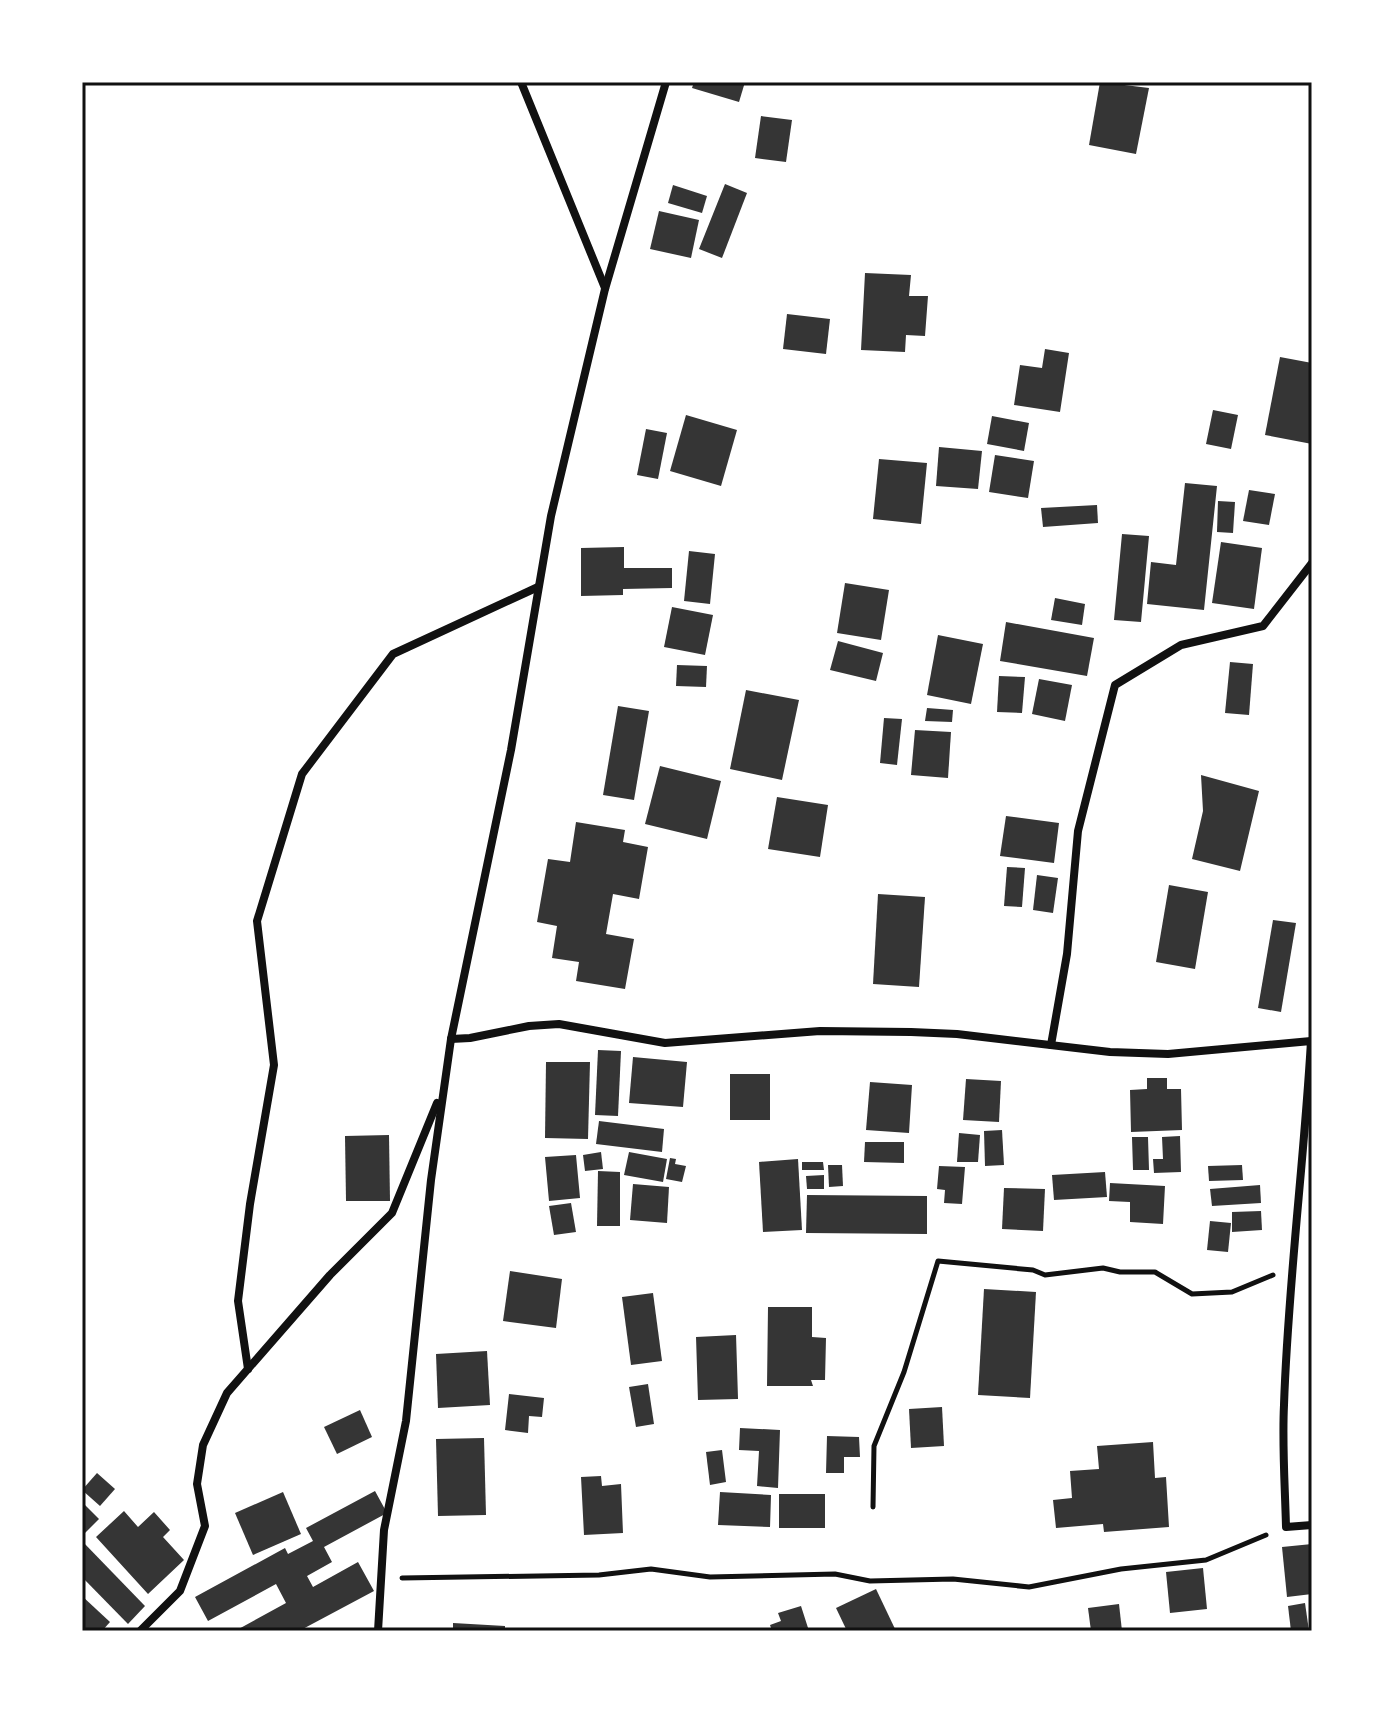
<svg xmlns="http://www.w3.org/2000/svg" width="1394" height="1713" font-family="Helvetica,sans-serif">
  <style>
    .building { fill: #353535 }
    .lines { fill: none; stroke-linecap: round; stroke-linejoin: round }
    .path { stroke: #111; stroke-width: 5 }
    .minor { stroke: #111; stroke-width: 8 }
    .neatline { fill: none; stroke: #111; stroke-width: 3 }
  </style>
  <rect width="100%" height="100%" fill="#fff"/>
  <!-- building -->
  <g class="building">
    <polygon points="694,82 745,82 739,102 692,88"/>
    <polygon points="1100,82 1149,88 1136,154 1089,145"/>
    <polygon points="761,116 792,120 786,162 755,158"/>
    <polygon points="725,184 747,193 722,258 699,249"/>
    <polygon points="673,185 707,196 702,213 668,203"/>
    <polygon points="659,211 699,220 691,258 650,249"/>
    <polygon points="865,273 911,275 909,296 928,296 925,336 906,335 905,352 861,350"/>
    <polygon points="787,314 830,319 826,354 783,349"/>
    <polygon points="1045,349 1069,353 1060,412 1014,405 1020,365 1042,368"/>
    <polygon points="1280,357 1312,363 1312,444 1265,435"/>
    <polygon points="1213,410 1238,415 1231,449 1206,444"/>
    <polygon points="686,415 737,430 721,486 670,471"/>
    <polygon points="992,416 1029,423 1024,451 987,444"/>
    <polygon points="646,429 667,433 658,479 637,475"/>
    <polygon points="939,447 982,451 978,489 936,486"/>
    <polygon points="995,455 1034,461 1028,498 989,492"/>
    <polygon points="879,459 927,463 921,524 873,519"/>
    <polygon points="1185,483 1217,486 1204,610 1147,604 1151,562 1176,565"/>
    <polygon points="1249,490 1275,494 1269,525 1243,521"/>
    <polygon points="1218,501 1235,502 1233,533 1217,532"/>
    <polygon points="1097,505 1098,523 1043,527 1041,508"/>
    <polygon points="1122,534 1149,536 1141,622 1114,620"/>
    <polygon points="1221,542 1262,548 1254,609 1212,603"/>
    <polygon points="624,547 624,568 672,568 672,588 623,589 623,595 581,596 581,548"/>
    <polygon points="689,551 715,554 710,604 684,601"/>
    <polygon points="845,583 889,590 881,640 837,633"/>
    <polygon points="1055,598 1085,604 1082,625 1051,620"/>
    <polygon points="672,607 713,615 705,655 664,647"/>
    <polygon points="1006,622 1094,638 1087,676 1000,661"/>
    <polygon points="938,635 983,644 971,704 927,695"/>
    <polygon points="838,641 883,653 876,681 830,670"/>
    <polygon points="1230,662 1253,664 1249,715 1225,713"/>
    <polygon points="677,665 707,666 706,687 676,686"/>
    <polygon points="999,676 1025,677 1022,713 997,712"/>
    <polygon points="1039,679 1072,685 1065,721 1032,714"/>
    <polygon points="746,690 799,700 782,780 730,769"/>
    <polygon points="618,706 649,711 634,800 603,795"/>
    <polygon points="927,708 953,710 952,722 925,721"/>
    <polygon points="884,718 902,719 897,765 880,763"/>
    <polygon points="915,730 951,732 948,778 911,775"/>
    <polygon points="660,766 721,781 707,839 645,824"/>
    <polygon points="1201,775 1259,791 1240,871 1192,859 1203,811"/>
    <polygon points="777,797 828,805 820,857 768,849"/>
    <polygon points="1006,816 1059,823 1054,863 1000,856"/>
    <polygon points="576,822 625,830 623,842 648,847 639,899 613,894 606,934 634,939 625,989 576,981 579,962 552,958 557,926 537,922 548,859 570,862"/>
    <polygon points="1007,867 1025,868 1022,907 1004,906"/>
    <polygon points="1037,875 1058,878 1053,913 1033,910"/>
    <polygon points="1169,885 1208,892 1195,969 1156,962"/>
    <polygon points="878,894 925,897 919,987 873,984"/>
    <polygon points="1273,920 1296,923 1281,1012 1258,1008"/>
    <polygon points="598,1050 621,1051 618,1116 595,1115"/>
    <polygon points="633,1057 687,1062 683,1107 629,1103"/>
    <polygon points="546,1062 590,1062 588,1139 545,1138"/>
    <rect x="730" y="1074" width="40" height="46"/>
    <polygon points="1147,1078 1167,1078 1167,1089 1181,1089 1182,1130 1131,1132 1130,1090 1147,1089"/>
    <polygon points="966,1079 1001,1081 999,1122 963,1120"/>
    <polygon points="870,1082 912,1085 909,1133 866,1130"/>
    <polygon points="599,1121 664,1129 662,1152 596,1144"/>
    <polygon points="1002,1130 1004,1165 985,1166 984,1131"/>
    <polygon points="959,1133 980,1135 978,1162 957,1162"/>
    <polygon points="389,1135 390,1201 346,1201 345,1136"/>
    <polygon points="1180,1136 1181,1172 1154,1173 1153,1159 1163,1159 1162,1137"/>
    <polygon points="1132,1137 1148,1137 1149,1170 1133,1170"/>
    <polygon points="865,1142 904,1142 904,1163 864,1162"/>
    <polygon points="601,1152 603,1169 585,1171 583,1155"/>
    <polygon points="629,1152 667,1159 663,1182 624,1175"/>
    <polygon points="576,1155 580,1198 549,1201 545,1157"/>
    <polygon points="670,1158 676,1159 675,1164 686,1166 682,1182 666,1179"/>
    <polygon points="798,1159 802,1230 763,1232 759,1162"/>
    <polygon points="802,1162 823,1162 824,1170 802,1170"/>
    <polygon points="828,1165 842,1165 843,1186 829,1187"/>
    <polygon points="1242,1165 1243,1180 1209,1181 1208,1166"/>
    <polygon points="939,1166 965,1167 962,1204 944,1203 945,1190 937,1189"/>
    <polygon points="598,1171 620,1172 620,1226 597,1226"/>
    <polygon points="1105,1172 1107,1197 1054,1200 1052,1175"/>
    <polygon points="824,1175 824,1189 807,1189 806,1176"/>
    <polygon points="1110,1183 1165,1186 1163,1224 1130,1222 1130,1202 1109,1201"/>
    <polygon points="633,1184 669,1187 667,1223 630,1220"/>
    <polygon points="1260,1185 1261,1203 1212,1206 1210,1189"/>
    <polygon points="1004,1188 1045,1189 1043,1231 1002,1229"/>
    <polygon points="807,1195 927,1196 927,1234 806,1233"/>
    <polygon points="571,1203 576,1232 554,1235 549,1206"/>
    <polygon points="1261,1211 1262,1230 1232,1232 1232,1212"/>
    <polygon points="1210,1221 1231,1223 1228,1252 1207,1250"/>
    <polygon points="510,1271 562,1279 556,1328 503,1321"/>
    <polygon points="984,1289 1036,1292 1030,1398 978,1395"/>
    <polygon points="653,1293 662,1361 631,1365 622,1297"/>
    <polygon points="768,1307 812,1307 812,1337 826,1338 825,1380 811,1380 813,1386 767,1386"/>
    <polygon points="736,1335 738,1399 698,1400 696,1337"/>
    <polygon points="487,1351 490,1405 438,1408 436,1354"/>
    <polygon points="648,1384 654,1424 636,1427 629,1387"/>
    <polygon points="509,1394 544,1398 542,1417 529,1416 528,1433 505,1430"/>
    <polygon points="942,1407 944,1446 911,1448 909,1409"/>
    <polygon points="360,1410 372,1437 337,1454 324,1427"/>
    <polygon points="740,1428 780,1430 778,1488 757,1486 759,1451 739,1450"/>
    <polygon points="827,1436 859,1437 860,1457 844,1457 844,1473 826,1473"/>
    <polygon points="484,1438 486,1515 438,1516 436,1439"/>
    <polygon points="1153,1442 1155,1478 1166,1477 1169,1527 1104,1532 1103,1524 1056,1528 1053,1500 1072,1498 1070,1471 1099,1469 1097,1446"/>
    <polygon points="722,1450 726,1482 710,1485 706,1452"/>
    <polygon points="97,1473 115,1489 100,1506 82,1490"/>
    <polygon points="601,1476 602,1486 621,1484 623,1533 584,1535 581,1477"/>
    <polygon points="375,1491 387,1513 324,1547 332,1562 307,1576 313,1587 358,1562 374,1591 299,1631 235,1631 286,1603 276,1584 208,1621 195,1597 285,1548 288,1554 313,1541 306,1528"/>
    <polygon points="283,1492 301,1534 253,1555 235,1513"/>
    <polygon points="720,1492 771,1495 770,1527 718,1525"/>
    <rect x="779" y="1494" width="46" height="34"/>
    <polygon points="82,1502 99,1519 82,1536"/>
    <polygon points="124,1511 138,1527 154,1512 170,1530 163,1537 184,1560 148,1594 96,1537"/>
    <polygon points="82,1541 145,1606 128,1624 82,1577"/>
    <polygon points="1312,1544 1312,1594 1287,1597 1282,1547"/>
    <polygon points="1203,1568 1207,1609 1170,1613 1166,1572"/>
    <polygon points="876,1589 896,1631 847,1631 836,1608"/>
    <polygon points="82,1596 110,1622 102,1631 82,1631"/>
    <polygon points="1305,1603 1309,1631 1291,1631 1288,1606"/>
    <polygon points="1119,1604 1122,1631 1091,1631 1088,1608"/>
    <polygon points="801,1606 809,1631 772,1631 770,1625 781,1621 778,1613"/>
    <polygon points="453,1623 505,1626 505,1631 453,1631"/>
  </g>
  <g class="lines">
    <!-- path -->
    <g class="path">
      <polyline points="873,1507 874,1446 904,1372 938,1261 1033,1270 1045,1275 1103,1268 1120,1272 1155,1272 1192,1294 1232,1292 1273,1275"/>
      <polyline points="402,1578 599,1575 651,1569 710,1577 835,1574 870,1581 953,1579 1029,1587 1121,1569 1206,1560 1266,1535"/>
    </g>
    <!-- minor -->
    <g class="minor">
      <polyline points="521,82 605,288"/>
      <path d="M 451,1039 L 470,1038 L 529,1026 L 559,1024 L 665,1043 L 820,1031 L 911,1032 L 957,1034 L 1110,1052 L 1168,1054 L 1311,1041 C 1304,1163 1288,1283 1284,1405 C 1282,1445 1285,1486 1286,1527 L 1312,1525"/>
      <polyline points="1051,1045 1067,954 1078,831 1115,685 1181,645 1263,626 1312,563"/>
      <polyline points="248,1369 238,1301 250,1204 274,1065 257,921 302,774 393,654 538,587"/>
      <polyline points="140,1631 180,1591 205,1526 197,1484 203,1445 227,1393 330,1275 392,1213 437,1103"/>
      <polyline points="378,1631 384,1530 406,1421 431,1180 451,1039 511,750 551,516 605,289 666,82"/>
    </g>
  </g>
  <!-- border -->
  <rect width="1394" height="1713" fill="none" stroke="#ffffff" stroke-width="168"/>
  <rect x="84" y="84" width="1226" height="1545" class="neatline"/>
</svg>
